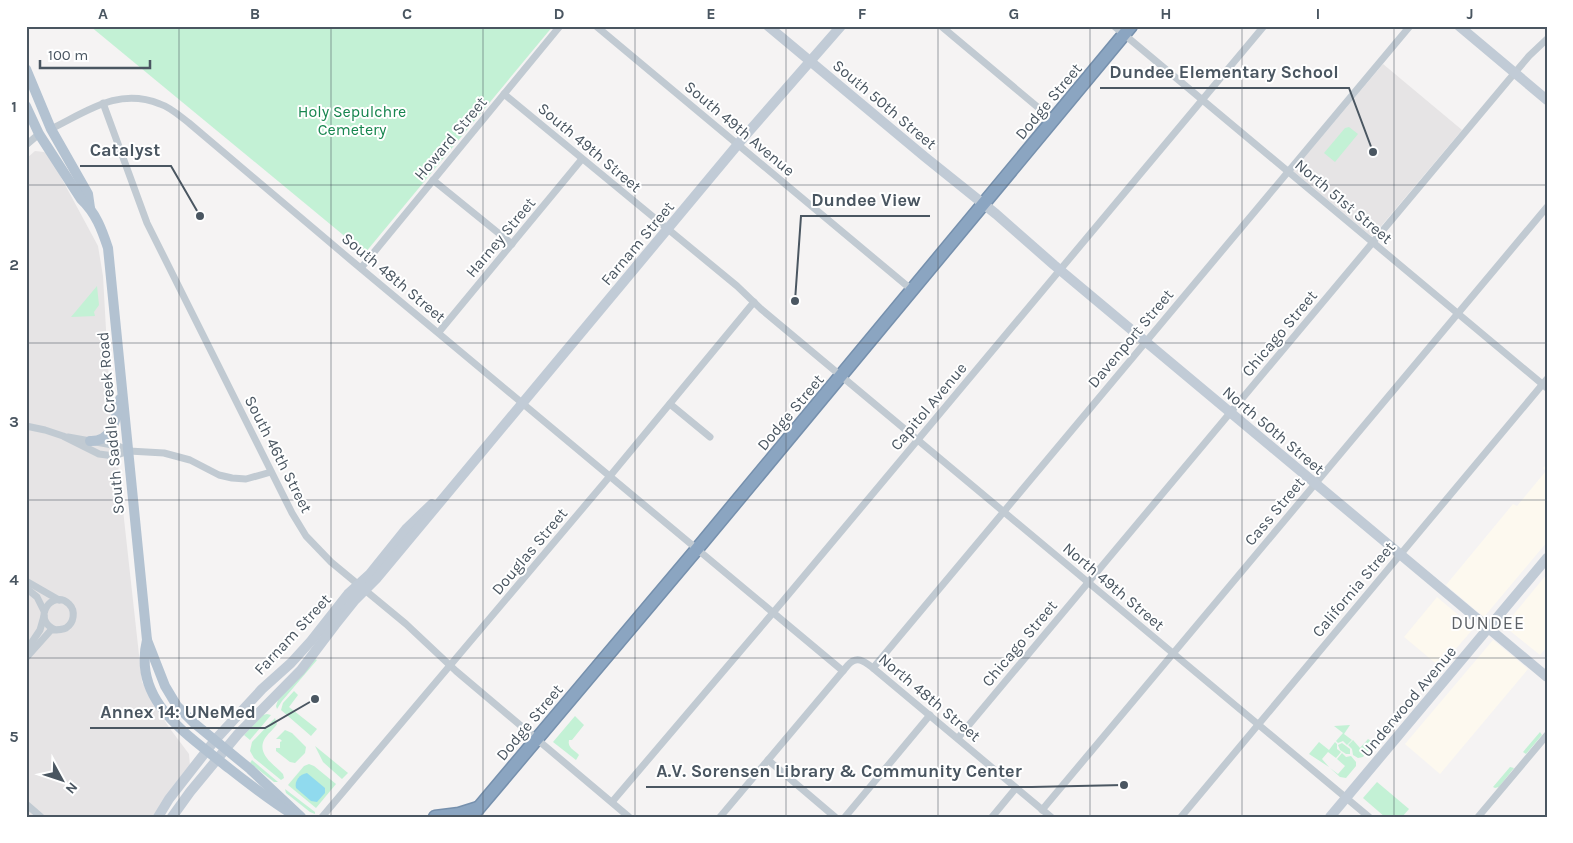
<svg xmlns="http://www.w3.org/2000/svg" width="1573" height="843" font-family="Karla,sans-serif">
  <style>
    .commercial { fill: #fdf9ef }
    .education { fill: #e6e4e5 }
    .green { fill: #c3f1d5 }
    .water { fill: #90daee }
    .lines { fill: none; stroke-linecap: round; stroke-linejoin: round }
    .highway-casing { stroke: #7690ad; stroke-width: 15 }
    .street { stroke: #c1cad2; stroke-width: 7 }
    .secondary { stroke: #c1cbd6; stroke-width: 10 }
    .primary { stroke: #b3c2d1; stroke-width: 10 }
    .highway { stroke: #8ba5c1; stroke-width: 12 }
    .grid { fill: none; stroke: #4a5661; stroke-width: 1; stroke-opacity: 0.55 }
    .labels { text-anchor: middle; stroke-width: 4; stroke-linejoin: round; paint-order: stroke }
    .street-label { font-size: 16px; fill: #4a5661; stroke: #fff }
    .park-label { font-size: 16px; fill: #17864f; stroke: #fff }
    .neighbourhood-label { font-size: 18px; letter-spacing: 1px; fill: #5f6368; stroke: #fff }
    .leader { fill: none; stroke: #4a5661; stroke-width: 2 }
    .callout-dot { fill: #4a5661; stroke: #fff; stroke-width: 2 }
    .callout-label { font-size: 18px; text-anchor: middle; font-weight: bold; fill: #4a5661; stroke: #fff; stroke-width: 4; stroke-linejoin: round; paint-order: stroke }
    .neatline { fill: none; stroke: #4a5661; stroke-width: 2 }
    .grid-label { font-size: 16px; text-anchor: middle; font-weight: bold; fill: #4a5661 }
  </style>
  <rect width="100%" height="100%" fill="#f5f3f3"/>
  <!-- commercial -->
  <g class="commercial">
    <polygon points="1547,464 1547,542 1484,617 1446,585 1513,504 1517,506 1546,471 1543,468"/>
    <polygon points="1547,574 1547,647 1540,655 1504,626"/>
    <polygon points="1437,597 1474,628 1440,667 1404,637"/>
    <polygon points="1493,640 1528,669 1440,774 1405,744"/>
  </g>
  <!-- education -->
  <g class="education">
    <polygon points="1383,64 1462,130 1372,237 1293,171"/>
    <polygon points="35,151 44,152 49,155 98,246 103,276 109,383 142,682 168,726 189,754 190,766 155,817 26,817 26,159"/>
  </g>
  <!-- green -->
  <g class="green">
    <polygon points="90,26 553,26 365,253"/>
    <polygon points="1349,127 1358,134 1335,162 1324,153 1345,128"/>
    <polygon points="97,286 99,305 94,312 95,316 71,317"/>
    <polygon points="315,659 317,660 282,701 277,709 276,706 278,700"/>
    <polygon points="294,691 298,695 289,707 317,729 311,736 281,710 283,703"/>
    <polygon points="267,714 271,715 250,740 244,735 263,715"/>
    <path d="M 575,716 L 584,725 L 572,740 L 569,740 C 567,748 575,750 579,755 L 576,760 L 553,742 Z"/>
    <path d="M 275,718 L 277,724 C 274,729 267,734 264,740 C 257,755 275,765 283,774 L 284,778 L 281,780 L 254,758 L 250,751 L 252,742 Z"/>
    <polygon points="1350,725 1344,734 1352,740 1347,745 1343,741 1338,743 1336,741 1343,733 1334,726"/>
    <polygon points="285,730 292,733 306,747 305,753 295,763 290,762 276,751 276,748 280,748 280,742 282,741 280,739 276,739"/>
    <polygon points="1540,732 1542,735 1526,754 1523,752"/>
    <polygon points="1368,739 1375,744 1363,757 1358,758 1353,755 1352,749 1348,745 1353,740 1360,748"/>
    <polygon points="1319,742 1329,750 1335,742 1337,744 1337,749 1341,752 1336,758 1328,752 1322,759 1329,767 1309,754"/>
    <polygon points="1342,743 1350,749 1350,754 1346,754 1340,750 1338,745"/>
    <polygon points="315,746 348,773 342,779 323,762"/>
    <polygon points="1342,753 1346,757 1351,756 1356,762 1356,766 1346,778 1340,777 1330,768 1338,774 1345,766 1337,759"/>
    <polygon points="252,760 278,782 274,782 250,763"/>
    <polygon points="309,764 314,766 336,784 316,808 288,785 304,766"/>
    <polygon points="1510,767 1514,768 1499,787 1495,788 1493,787"/>
    <polygon points="1377,782 1409,809 1402,817 1385,817 1363,798"/>
    <polygon points="285,789 315,812 315,814 310,812 286,793"/>
  </g>
  <!-- water -->
  <path class="water" d="M 307,773 L 325,788 L 325,793 L 317,802 L 311,801 L 296,788 C 294,781 300,774 307,773 Z"/>
  <g class="lines">
    <!-- highway casing -->
    <g class="highway-casing">
      <g id="highway">
        <polyline points="435,817 459,814 478,808"/>
        <polyline points="471,817 697,549 1131,26"/>
      </g>
    </g>
    <!-- street -->
    <g class="street">
      <polyline points="596,26 912,290"/>
      <polyline points="941,26 1053,120"/>
      <polyline points="1114,26 1547,388"/>
      <polyline points="504,94 737,286 761,309 1369,817"/>
      <polyline points="103,103 147,223 292,513 306,536 331,562 406,624 456,671 629,817"/>
      <path d="M 51,129 C 88,111 118,87 160,104 C 170,107 180,116 189,123 L 352,261 L 843,671"/>
      <polyline points="26,145 39,134"/>
      <polyline points="433,180 512,244"/>
      <polyline points="361,268 560,26"/>
      <polyline points="439,332 582,159"/>
      <polyline points="670,404 710,437"/>
      <polyline points="26,426 45,430 63,436 99,454 114,456 129,451 164,453 190,460 219,475 232,478 246,479 271,472"/>
      <polyline points="68,437 118,446 129,451"/>
      <polyline points="26,581 59,600"/>
      <polyline points="26,588 37,597 44,611"/>
      <polyline points="26,651 40,630 44,616"/>
      <path d="M 26,658 L 51,630 C 56,630 62,630 66,628 C 74,623 76,611 69,604 C 52,588 30,620 56,630"/>
      <polyline points="873,668 1410,26"/>
      <polyline points="958,738 1507,82 1529,56 1547,39"/>
      <polyline points="768,760 835,817"/>
      <polyline points="612,802 783,601 1264,26"/>
      <polyline points="26,804 41,817"/>
      <polyline points="1042,810 1547,207"/>
      <polyline points="322,817 610,476 754,302"/>
      <path d="M 720,817 L 848,665 C 857,655 864,661 873,668 L 1051,817"/>
      <polyline points="845,817 930,715"/>
      <polyline points="992,817 1016,788"/>
      <polyline points="1181,817 1547,379"/>
      <polyline points="1478,817 1547,735"/>
    </g>
    <!-- secondary -->
    <g class="secondary">
      <polyline points="768,26 925,157 996,214 1054,265 1547,677"/>
      <polyline points="1459,26 1547,100"/>
      <polyline points="158,817 169,799 215,740 262,689 291,663 311,641 348,594 370,574 407,528 432,504"/>
      <polyline points="172,817 190,792 238,734 301,670 335,625 355,600 376,579 744,137 841,26"/>
      <polyline points="1330,817 1547,558"/>
    </g>
    <!-- primary -->
    <g class="primary">
      <polyline points="26,69 51,129 88,194 90,208"/>
      <path d="M 26,106 L 39,134 L 81,199 C 96,213 102,230 108,248 L 147,640 L 165,686 L 177,706 L 194,723 L 250,769 L 301,817"/>
      <path d="M 90,441 C 114,442 116,417 120,399"/>
      <path d="M 147,640 C 133,698 181,730 221,762 C 244,780 266,798 292,814"/>
    </g>
    <!-- highway -->
    <use href="#highway" class="highway"/>
  </g>
  <!-- grid -->
  <path class="grid" d="M 179,26 L 179,817M 331,26 L 331,817M 483,26 L 483,817M 635,26 L 635,817M 786,26 L 786,817M 938,26 L 938,817M 1090,26 L 1090,817M 1242,26 L 1242,817M 1394,26 L 1394,817M 26,185 L 1547,185M 26,343 L 1547,343M 26,500 L 1547,500M 26,658 L 1547,658"/>
  <g class="labels">
    <!-- street labels -->
    <g class="street-label">
      <text transform="translate(1048 101) rotate(-50)" y="6">Dodge Street</text>
      <text transform="translate(885 104) rotate(40)" y="6">South 50th Street</text>
      <text transform="translate(740 128) rotate(40)" y="6">South 49th Avenue</text>
      <text transform="translate(450 138) rotate(-50)" y="6">Howard Street</text>
      <text transform="translate(590 147) rotate(40)" y="6">South 49th Street</text>
      <text transform="translate(1344 201) rotate(40)" y="6">North 51st Street</text>
      <text transform="translate(500 237) rotate(-50)" y="6">Harney Street</text>
      <text transform="translate(637 243) rotate(-50)" y="6">Farnam Street</text>
      <text transform="translate(394 277) rotate(40)" y="6">South 48th Street</text>
      <text transform="translate(1279 333) rotate(-50)" y="6">Chicago Street</text>
      <text transform="translate(1130 338) rotate(-50)" y="6">Davenport Street</text>
      <text transform="translate(928 406) rotate(-50)" y="6">Capitol Avenue</text>
      <text transform="translate(790 412) rotate(-50)" y="6">Dodge Street</text>
      <text transform="translate(110 423) rotate(-95)" y="6">South Saddle Creek Road</text>
      <text transform="translate(1274 430) rotate(40)" y="6">North 50th Street</text>
      <text transform="translate(279 454) rotate(63)" y="6">South 46th Street</text>
      <text transform="translate(1274 511) rotate(-50)" y="6">Cass Street</text>
      <text transform="translate(529 551) rotate(-50)" y="6">Douglas Street</text>
      <text transform="translate(1114 586) rotate(40)" y="6">North 49th Street</text>
      <text transform="translate(1353 589) rotate(-50)" y="6">California Street</text>
      <text transform="translate(292 634) rotate(-47)" y="6">Farnam Street</text>
      <text transform="translate(1019 643) rotate(-50)" y="6">Chicago Street</text>
      <text transform="translate(930 697) rotate(40)" y="6">North 48th Street</text>
      <text transform="translate(1408 701) rotate(-50)" y="6">Underwood Avenue</text>
      <text transform="translate(529 722) rotate(-50)" y="6">Dodge Street</text>
    </g>
    <!-- park labels -->
    <g class="park-label">
      <text x="352" y="117">Holy Sepulchre<tspan x="352" dy="18">Cemetery</tspan></text>
    </g>
    <!-- neighbourhood labels -->
    <g class="neighbourhood-label">
      <text x="1488" y="629">DUNDEE</text>
    </g>
  </g>
  <!-- callouts -->
  <path class="leader" d="M1373 152L1349 88H1100M200 216L171 166H80M795 301L801 216H930M315 699L265 728H90M1124 785L1032 787H646"/>
  <g class="callout-dot">
    <circle cx="1373" cy="152" r="5"/>
    <circle cx="200" cy="216" r="5"/>
    <circle cx="795" cy="301" r="5"/>
    <circle cx="315" cy="699" r="5"/>
    <circle cx="1124" cy="785" r="5"/>
  </g>
  <g class="callout-label">
    <text x="1224" y="78">Dundee Elementary School</text>
    <text x="125" y="156">Catalyst</text>
    <text x="866" y="206">Dundee View</text>
    <text x="178" y="718">Annex 14: UNeMed</text>
    <text x="839" y="777">A.V. Sorensen Library &amp; Community Center</text>
  </g>
  <!-- border -->
  <rect width="1573" height="843" fill="none" stroke="#ffffff" stroke-width="55"/>
  <!-- north arrow -->
  <g transform="translate(62 780) rotate(130)" stroke="#ffffff" stroke-width="4" paint-order="stroke">
  <path d="M0-4L9 19L0 12L-9 19Z" fill="#4a5661"/>
  <text y="-8" font-size="14" font-weight="bold" text-anchor="middle" fill="#4a5661">N</text>
  </g>
  <!-- scale -->
  <path d="M40 60v8h110v-8" fill="none" stroke="#4a5661" stroke-width="2.5"/>
  <text x="48" y="60" font-size="15" fill="#4a5661" stroke="#ffffff" stroke-width="4" paint-order="stroke">100 m</text>
  <rect x="28" y="28" width="1518" height="788" class="neatline"/>
  <g class="grid-label">
    <text x="103" y="19">A</text>
    <text x="255" y="19">B</text>
    <text x="407" y="19">C</text>
    <text x="559" y="19">D</text>
    <text x="711" y="19">E</text>
    <text x="862" y="19">F</text>
    <text x="1014" y="19">G</text>
    <text x="1166" y="19">H</text>
    <text x="1318" y="19">I</text>
    <text x="1470" y="19">J</text>
    <text x="14" y="112">1</text>
    <text x="14" y="270">2</text>
    <text x="14" y="427">3</text>
    <text x="14" y="585">4</text>
    <text x="14" y="742">5</text>
  </g>
</svg>
